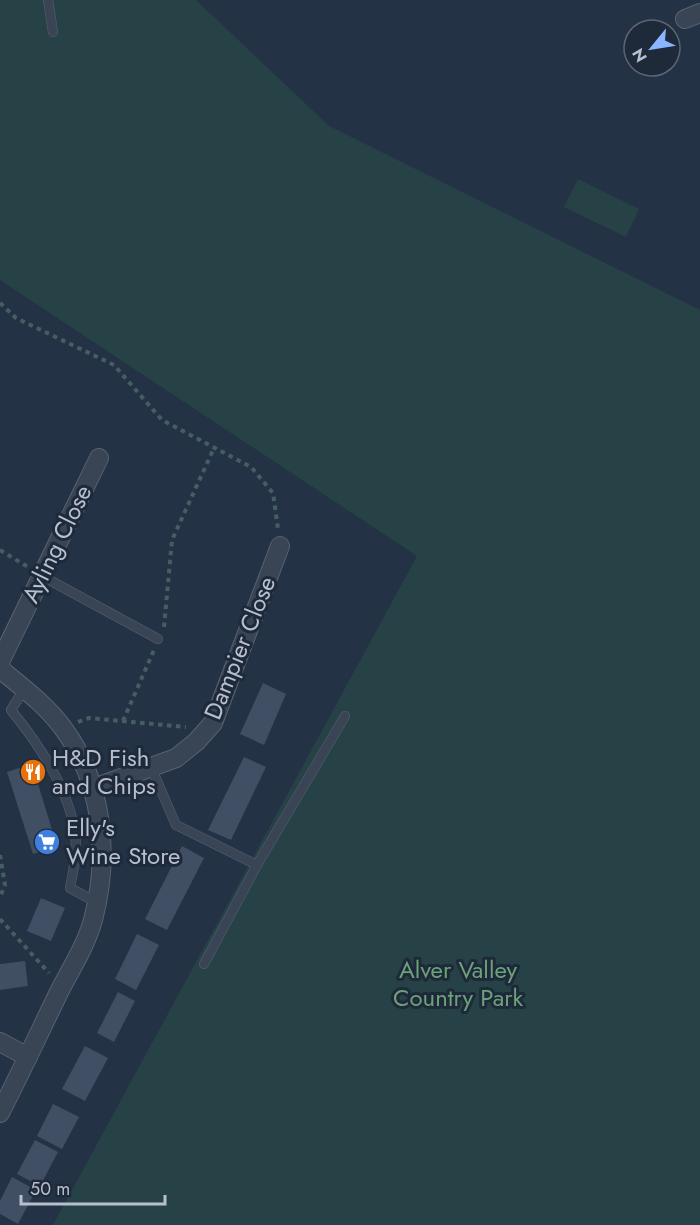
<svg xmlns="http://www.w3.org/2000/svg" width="700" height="1225" font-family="Jost,sans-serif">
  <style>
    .green { fill: #274246 }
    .building { fill: #414f65 }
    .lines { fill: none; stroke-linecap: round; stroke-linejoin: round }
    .lane-casing { stroke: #586272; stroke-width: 10 }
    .street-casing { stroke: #586272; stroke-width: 20 }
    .path { stroke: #455e62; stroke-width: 4; stroke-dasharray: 4.5 4.5; stroke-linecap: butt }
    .lane { stroke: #394454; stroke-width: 9 }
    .street { stroke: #394454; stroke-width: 18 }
    .labels { text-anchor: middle; stroke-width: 6; stroke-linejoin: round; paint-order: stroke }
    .street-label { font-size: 24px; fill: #b7bfce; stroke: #1e293a }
    .poi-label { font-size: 24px; fill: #b7bfce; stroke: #1e293a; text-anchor: start }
    .park-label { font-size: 24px; fill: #6ca179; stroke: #1e293a }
  </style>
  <rect width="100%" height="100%" fill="#243245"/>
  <!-- green -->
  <g class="green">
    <polygon points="0,0 196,0 329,126 700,310 700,1225 53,1225 417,556 0,280"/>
    <polygon points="578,179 639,209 626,237 564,207"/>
  </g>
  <!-- building -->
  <g class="building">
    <polygon points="263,683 286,694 264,745 240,734"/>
    <polygon points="244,757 266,767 231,840 208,830"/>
    <polygon points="32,764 57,846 33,854 7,772"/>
    <polygon points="182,846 204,858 167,930 145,919"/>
    <polygon points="41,898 65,908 51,941 27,931"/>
    <polygon points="137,934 159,945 136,990 115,979"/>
    <polygon points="25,961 28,986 0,990 0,964"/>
    <polygon points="118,992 135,1001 114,1042 97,1033"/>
    <polygon points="85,1046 108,1058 85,1101 62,1089"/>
    <polygon points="53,1104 79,1117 62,1149 37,1136"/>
    <polygon points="35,1140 58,1152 40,1186 17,1174"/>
    <polygon points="12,1177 36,1190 18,1224 0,1214 0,1201"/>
  </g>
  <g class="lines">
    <!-- lane casing -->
    <g class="lane-casing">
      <g id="lane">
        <polyline points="48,0 53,32"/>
        <polyline points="42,576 158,639"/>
        <path d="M 24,689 L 11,710 C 42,748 77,800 76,851 C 75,864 72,876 70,888 L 96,902"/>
        <polyline points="151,767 176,825 257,865"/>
        <polyline points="204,964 257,865 345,716"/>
      </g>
    </g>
    <!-- street casing -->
    <g class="street-casing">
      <g id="street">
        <polyline points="685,19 700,13"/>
        <polyline points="0,662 99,458"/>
        <path d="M 0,669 C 22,687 46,705 63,728 C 103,782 110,856 93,920 C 86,945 72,967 60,990 C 40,1031 21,1072 0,1113"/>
        <polyline points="94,788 176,758 196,742 213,723 280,546"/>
        <polyline points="0,1042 28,1057"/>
      </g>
    </g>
    <!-- path -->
    <g class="path">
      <polyline points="0,303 16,318 114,365 162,420 251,467 273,493 278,529"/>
      <polyline points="0,550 28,567"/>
      <polyline points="164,627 172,540 214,448"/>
      <polyline points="123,721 154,650"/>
      <polyline points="78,722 89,718 186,727"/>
      <polyline points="0,855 5,885 0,897"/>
      <polyline points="0,919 49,973"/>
    </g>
    <!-- lane -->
    <use href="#lane" class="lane"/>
    <!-- street -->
    <use href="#street" class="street"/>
  </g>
  <!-- icons -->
  <defs>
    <g id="restaurant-disc" transform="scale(1.35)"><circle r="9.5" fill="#e8710a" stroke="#1e293a"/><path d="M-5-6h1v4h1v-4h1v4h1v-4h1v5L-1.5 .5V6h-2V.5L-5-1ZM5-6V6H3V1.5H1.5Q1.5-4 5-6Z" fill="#fff"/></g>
    <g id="supermarket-disc" transform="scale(1.35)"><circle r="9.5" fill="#3f7fe0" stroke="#1e293a"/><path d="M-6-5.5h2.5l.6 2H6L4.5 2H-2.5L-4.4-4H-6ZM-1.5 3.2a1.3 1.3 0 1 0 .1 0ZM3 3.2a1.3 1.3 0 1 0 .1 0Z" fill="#fff"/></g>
  </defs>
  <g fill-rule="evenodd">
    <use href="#restaurant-disc" x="33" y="772"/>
    <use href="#supermarket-disc" x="47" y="842"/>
  </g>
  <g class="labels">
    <!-- street labels -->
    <g class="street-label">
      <text transform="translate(57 544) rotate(-64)" y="8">Ayling Close</text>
      <text transform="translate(240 648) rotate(-68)" y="8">Dampier Close</text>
    </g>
    <!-- poi labels -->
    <g class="poi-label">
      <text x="52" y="766">H&amp;D Fish<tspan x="52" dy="28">and Chips</tspan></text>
      <text x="66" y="836">Elly's<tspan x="66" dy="28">Wine Store</tspan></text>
    </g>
    <!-- park labels -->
    <g class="park-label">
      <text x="458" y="978">Alver Valley<tspan x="458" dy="28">Country Park</tspan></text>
    </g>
  </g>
  <!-- north arrow -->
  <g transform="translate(652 48) rotate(240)"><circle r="28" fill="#1e293a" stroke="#5b6575" stroke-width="1.5"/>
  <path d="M0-4.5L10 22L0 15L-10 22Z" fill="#8ab5ff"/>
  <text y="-9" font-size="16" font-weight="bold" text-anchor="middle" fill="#b7bfce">N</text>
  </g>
  <!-- scale -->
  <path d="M21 1195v9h144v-9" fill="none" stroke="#b7bfce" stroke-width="3"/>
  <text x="30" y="1195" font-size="18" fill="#b7bfce" stroke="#1e293a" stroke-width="4.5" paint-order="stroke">50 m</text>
</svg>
